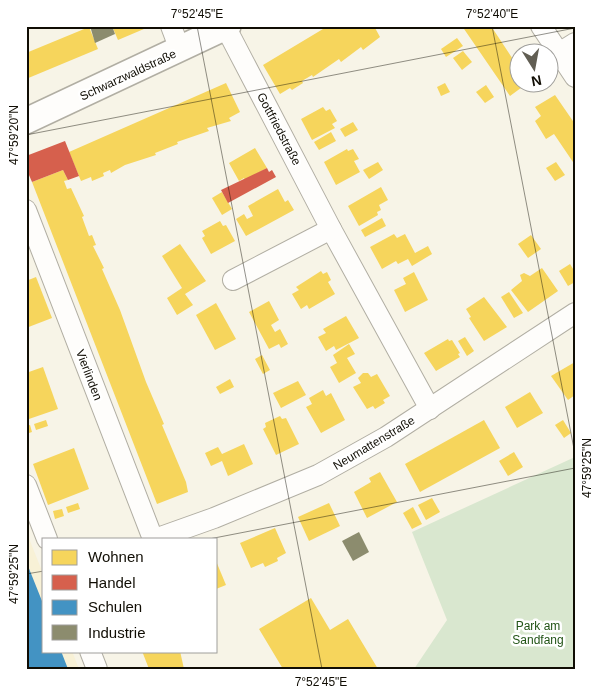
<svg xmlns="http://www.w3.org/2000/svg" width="601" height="695" font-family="Helvetica,sans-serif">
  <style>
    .built { fill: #f8f1d6 }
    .green { fill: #d9e7cf }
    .homes { fill: #f6d55c }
    .shops { fill: #d6604d }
    .schools { fill: #4393c3 }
    .industry { fill: #8c8c6e }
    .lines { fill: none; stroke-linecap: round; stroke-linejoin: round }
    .minor-casing { stroke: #b1aea3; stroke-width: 22 }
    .major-casing { stroke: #b1aea3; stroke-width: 28 }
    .minor { stroke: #fefdfb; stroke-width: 20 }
    .major { stroke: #fefdfb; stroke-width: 25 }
    .ticks { fill: none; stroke: #100d04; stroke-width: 1; stroke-opacity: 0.45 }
    .labels { text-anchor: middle; stroke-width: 5; stroke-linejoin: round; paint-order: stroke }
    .street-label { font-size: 12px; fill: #100d04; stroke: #fff }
    .park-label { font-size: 12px; fill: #225416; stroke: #fff }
    .neatline { fill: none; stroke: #100d04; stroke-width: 2 }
    .ticks-label { font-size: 12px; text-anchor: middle; fill: #100d04 }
  </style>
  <rect width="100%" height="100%" fill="#f7f4e7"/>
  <!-- built -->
  <polygon class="built" points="26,531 44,576 44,651 72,651 79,669 26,669"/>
  <!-- green -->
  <polygon class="green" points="575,457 575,669 414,669 447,620 412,532"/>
  <!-- homes -->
  <g class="homes">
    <polygon points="112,26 151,26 118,40"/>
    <polygon points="328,26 374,26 380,37 363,50 361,47 341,62 339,59 313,77 312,75 302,81 303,83 292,90 290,88 280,94 263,65"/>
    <polygon points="462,26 491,26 518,67 518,82 529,82 510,96"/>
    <polygon points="89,27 98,49 26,79 26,53"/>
    <polygon points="457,38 463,46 446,57 441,49"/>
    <polygon points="463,51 472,62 462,70 453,58"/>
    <polygon points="226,83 240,112 229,118 231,121 207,128 209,131 177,142 178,144 155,153 156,155 125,165 111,173 110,170 103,173 104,176 92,181 91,177 81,181 69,152"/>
    <polygon points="445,83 450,92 441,96 437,87"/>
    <polygon points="486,85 494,97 485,103 476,92"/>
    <polygon points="555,95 575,124 575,165 554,134 546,139 535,121 541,116 535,107"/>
    <polygon points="323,107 326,111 330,109 337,121 332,124 335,128 312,140 301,119"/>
    <polygon points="353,122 358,130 345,137 340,129"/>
    <polygon points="331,132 336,141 319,150 314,142"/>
    <polygon points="255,148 267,168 245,180 244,178 239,181 229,163"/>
    <polygon points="347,149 348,151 353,149 359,159 354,161 360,172 336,185 324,162"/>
    <polygon points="378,162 383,170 369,179 363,170"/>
    <polygon points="556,162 565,175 555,181 546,168"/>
    <polygon points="63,170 68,180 64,181 67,189 71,188 84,216 82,217 89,236 92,235 96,245 93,246 104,268 102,269 120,310 146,382 164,424 162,425 186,482 188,492 157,504 32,182"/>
    <polygon points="381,187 388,200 379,205 381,210 377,212 378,215 359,226 348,206"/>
    <polygon points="278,189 285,202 288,200 294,210 246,236 236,219 244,214 247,219 253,216 248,206"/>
    <polygon points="222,192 232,209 222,215 212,198"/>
    <polygon points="382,218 386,226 365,237 361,230"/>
    <polygon points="220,221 223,226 226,225 235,241 211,254 202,238 205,236 202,231"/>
    <polygon points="394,234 397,238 405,234 415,253 428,246 432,254 412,266 408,259 398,264 396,261 382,269 370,247"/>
    <polygon points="531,235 541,249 528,258 518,244"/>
    <polygon points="180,244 206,281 185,294 193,305 177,315 167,298 182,288 162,256"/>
    <polygon points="570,264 575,272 575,282 568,286 559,271"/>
    <polygon points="542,268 558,291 528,312 511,290 522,281 520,275 524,273 530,276"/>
    <polygon points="321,271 323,274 327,272 331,280 328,282 335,294 309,309 307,305 301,309 292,294 299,290 296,287"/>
    <polygon points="414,272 428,300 405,312 394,290 406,284 403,278"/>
    <polygon points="36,277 52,318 26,328 26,281"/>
    <polygon points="509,292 523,313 514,318 501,297"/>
    <polygon points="484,297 507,327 484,341 469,318 471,317 466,309"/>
    <polygon points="269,301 279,320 271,325 275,332 280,329 288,344 281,348 279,344 269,349 249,312"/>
    <polygon points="216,303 236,339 215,350 196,315"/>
    <polygon points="346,316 359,338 336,350 334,346 326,351 318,337 326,333 323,329"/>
    <polygon points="465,337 474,351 467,356 458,341"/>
    <polygon points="448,339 449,341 452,340 460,353 458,354 460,357 436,371 424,353"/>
    <polygon points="349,344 355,354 347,358 356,373 339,383 330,367 337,363 333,355"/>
    <polygon points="262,355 270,370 263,374 255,359"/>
    <polygon points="575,362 575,395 568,400 551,376"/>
    <polygon points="43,367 58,409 26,420 26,373"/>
    <polygon points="363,373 368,373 371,377 377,374 390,396 383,400 385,403 375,409 373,406 367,409 353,387 361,383 358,378"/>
    <polygon points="230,379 234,387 220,394 216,387"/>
    <polygon points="298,381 306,395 281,408 273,393"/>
    <polygon points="323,390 326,396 331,393 345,420 321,433 306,407 312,404 309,398"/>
    <polygon points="530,392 543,413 517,428 505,407"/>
    <polygon points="280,416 282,419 286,418 299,444 276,455 263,429 266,427 265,423"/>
    <polygon points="46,420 48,426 36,430 34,424"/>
    <polygon points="484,420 500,448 420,492 405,464"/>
    <polygon points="563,420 571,433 564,438 555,425"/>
    <polygon points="30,425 32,432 26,434 26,426"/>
    <polygon points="244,444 253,464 228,476 222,461 211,466 205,453 218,447 222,454"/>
    <polygon points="74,448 89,489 48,505 33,464"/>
    <polygon points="514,452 523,467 508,476 499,461"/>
    <polygon points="380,472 397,502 367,518 354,492 371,482 369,478"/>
    <polygon points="432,498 440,512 426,520 418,505"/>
    <polygon points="78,503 80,509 68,513 66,507"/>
    <polygon points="329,503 340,526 309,541 298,517"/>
    <polygon points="413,507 422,524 412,529 403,513"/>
    <polygon points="62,509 64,516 55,519 53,511"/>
    <polygon points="275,528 286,553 277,558 278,561 265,567 263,563 251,568 240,543"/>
    <polygon points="216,561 226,585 216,589"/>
    <polygon points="311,598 330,630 348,619 378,669 283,669 259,629"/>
    <polygon points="142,651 180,651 184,669 149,669"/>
  </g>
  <!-- shops -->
  <g class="shops">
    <polygon points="65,141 79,176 68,180 63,170 32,182 26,168 26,156"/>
    <polygon points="267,168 269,172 272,170 276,177 228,203 221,190"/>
  </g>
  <!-- schools -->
  <polygon class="schools" points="26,561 44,606 44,651 61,651 68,669 26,669"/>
  <!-- industry -->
  <g class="industry">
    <polygon points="90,26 112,26 115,34 95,43"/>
    <polygon points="359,532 369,552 353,561 342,541"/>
  </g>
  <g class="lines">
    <!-- minor casing -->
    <g class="minor-casing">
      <g id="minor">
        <polyline points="171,26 180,50"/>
        <polyline points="541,26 575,77"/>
        <polyline points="226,28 331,229 430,409"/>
        <polyline points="559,53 575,43"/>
        <polyline points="26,210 153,539"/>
        <polyline points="233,280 331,229"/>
        <polyline points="26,485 47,539"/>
        <polyline points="155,539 214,518 318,475 386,437 575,313"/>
        <polyline points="90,651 97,669"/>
      </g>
    </g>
    <!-- major casing -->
    <g class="major-casing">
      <polyline id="major" points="26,121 228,26"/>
    </g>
    <!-- minor -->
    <use href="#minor" class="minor"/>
    <!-- major -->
    <use href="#major" class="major"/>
  </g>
  <!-- ticks -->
  <path class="ticks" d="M 197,26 L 322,669M 492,26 L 575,454M 26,135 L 575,28M 209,539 L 575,468M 26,574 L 44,571M 26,667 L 27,669"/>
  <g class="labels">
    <!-- street labels -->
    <g class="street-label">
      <text transform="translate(128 75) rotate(-25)" y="4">Schwarzwaldstraße</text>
      <text transform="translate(279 129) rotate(62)" y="4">Gottfriedstraße</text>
      <text transform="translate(89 375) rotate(69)" y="4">Vierlinden</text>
      <text transform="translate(374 443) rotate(-31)" y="4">Neumattenstraße</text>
    </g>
    <!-- park labels -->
    <g class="park-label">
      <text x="538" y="630">Park am<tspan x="538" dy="14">Sandfang</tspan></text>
    </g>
  </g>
  <!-- border -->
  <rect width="601" height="695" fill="none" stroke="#ffffff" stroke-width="55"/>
  <!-- legend -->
  <rect x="42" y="538" width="175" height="115" fill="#ffffff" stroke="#9f9e9b"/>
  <rect x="52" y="550" width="25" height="15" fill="#f6d55c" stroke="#9f9e9b"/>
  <text x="88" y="562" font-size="15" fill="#100d04">Wohnen</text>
  <rect x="52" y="575" width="25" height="15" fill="#d6604d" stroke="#9f9e9b"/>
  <text x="88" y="588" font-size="15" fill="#100d04">Handel</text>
  <rect x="52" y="600" width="25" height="15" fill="#4393c3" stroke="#9f9e9b"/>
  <text x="88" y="612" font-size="15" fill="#100d04">Schulen</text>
  <rect x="52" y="625" width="25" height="15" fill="#8c8c6e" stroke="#9f9e9b"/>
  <text x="88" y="638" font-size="15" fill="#100d04">Industrie</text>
  <!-- north arrow -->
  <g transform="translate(534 68) rotate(169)"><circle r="24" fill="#ffffff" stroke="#9f9e9b"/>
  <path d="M0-4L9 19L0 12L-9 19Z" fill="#615e53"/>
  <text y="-8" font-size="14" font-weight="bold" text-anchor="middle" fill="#100d04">N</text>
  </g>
  <rect x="28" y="28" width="546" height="640" class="neatline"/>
  <g class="ticks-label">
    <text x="197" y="18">7°52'45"E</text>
    <text x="492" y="18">7°52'40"E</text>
    <text transform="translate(14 135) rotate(-90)" y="4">47°59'20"N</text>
    <text transform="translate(587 468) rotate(-90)" y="4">47°59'25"N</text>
    <text transform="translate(14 574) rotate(-90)" y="4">47°59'25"N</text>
    <text x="321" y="686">7°52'45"E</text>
  </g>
</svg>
